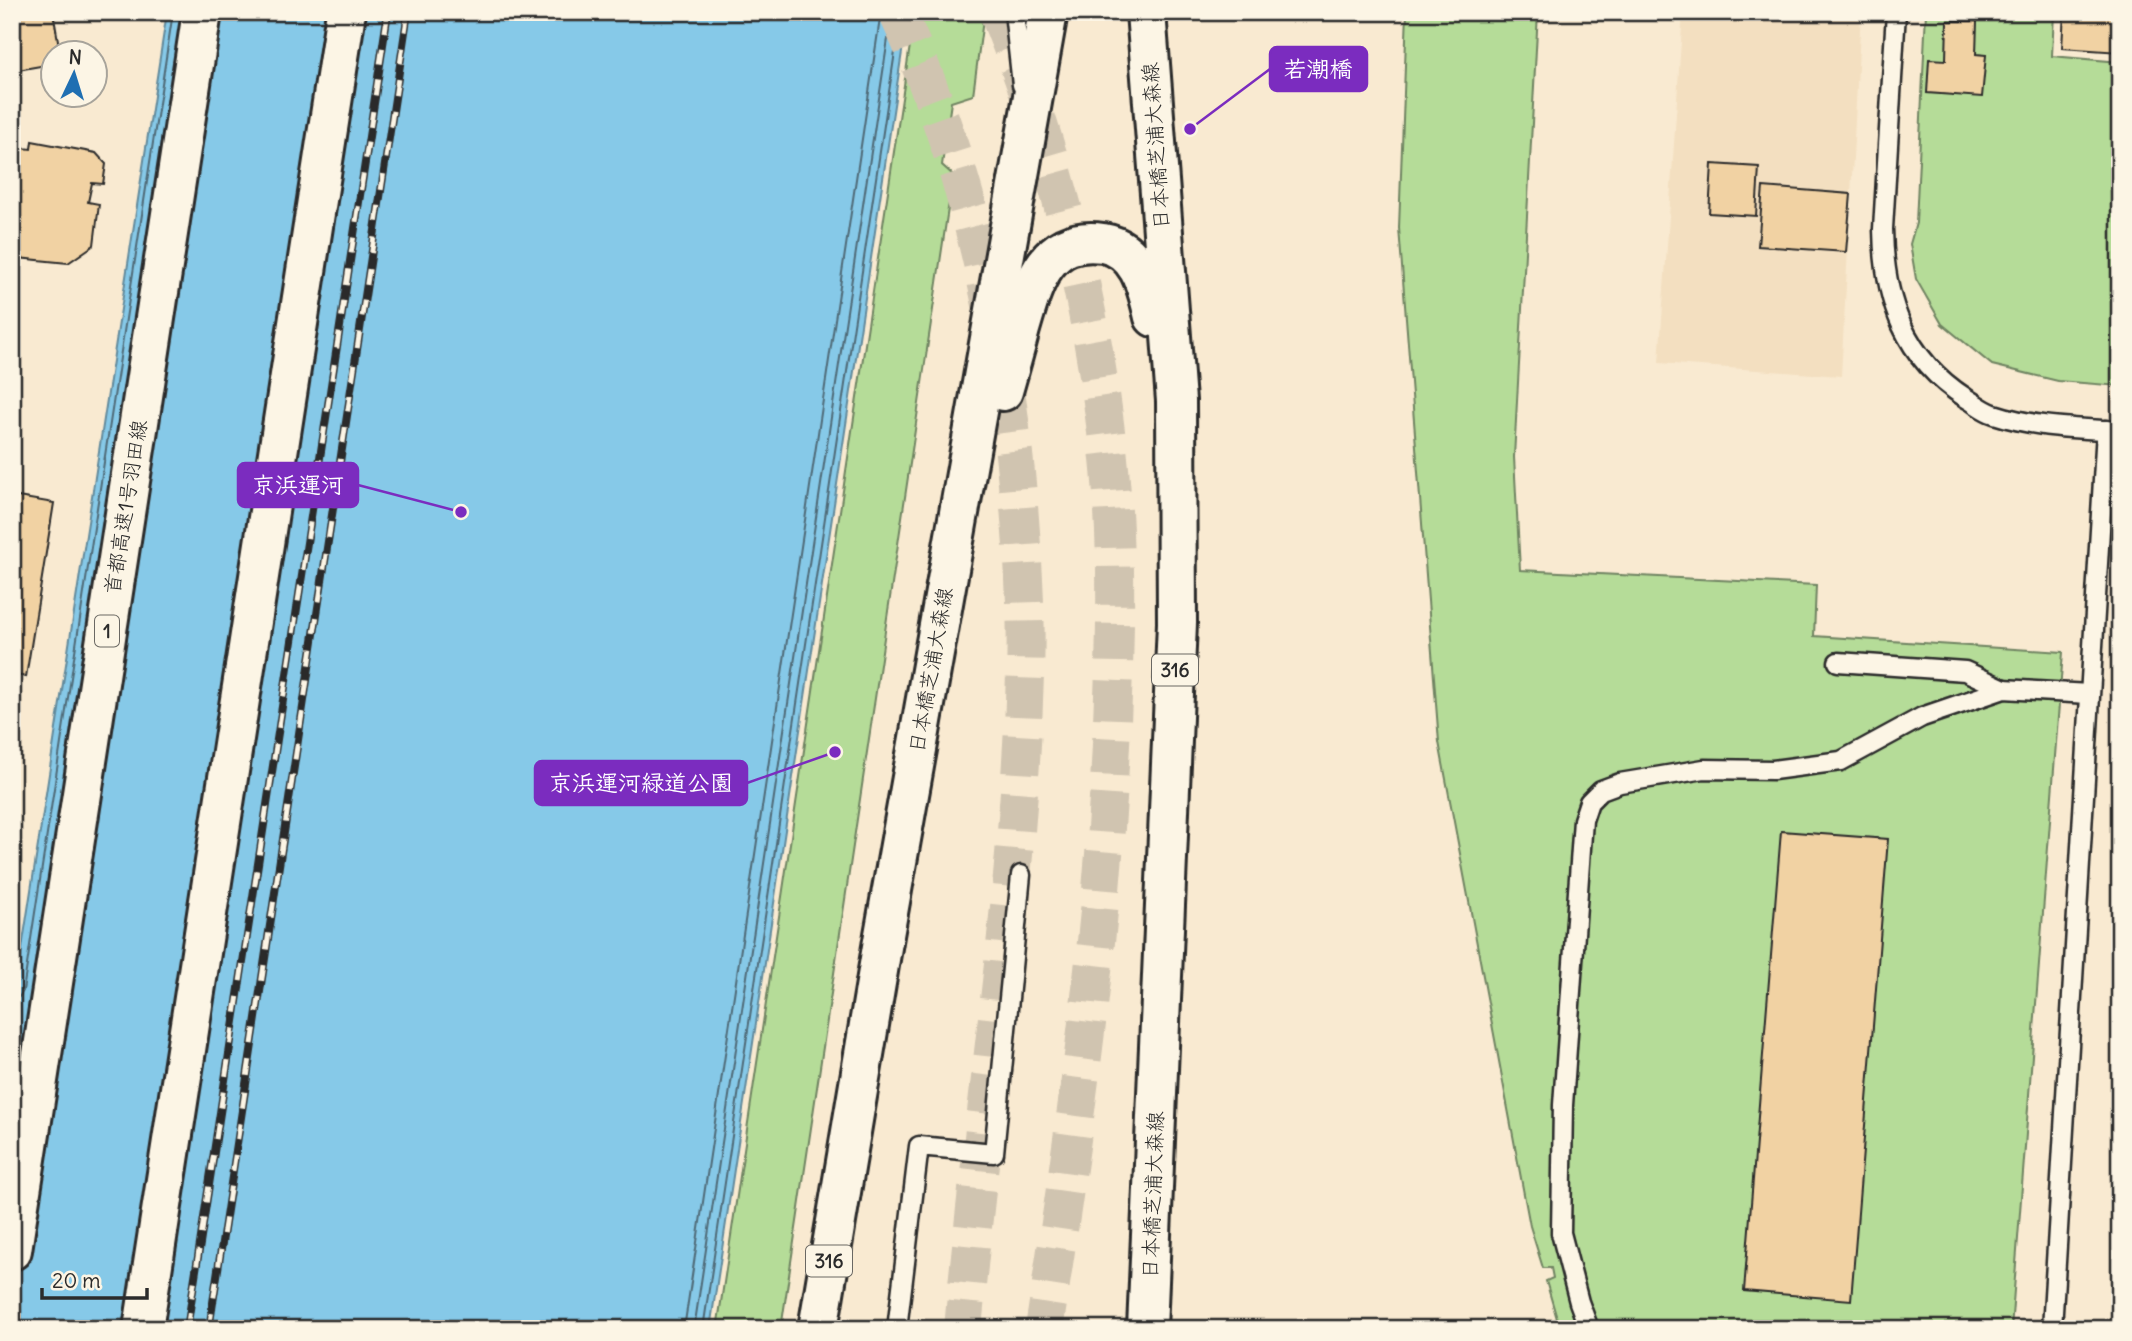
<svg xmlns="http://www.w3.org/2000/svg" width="2132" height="1341" font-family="Delius,'Klee One',sans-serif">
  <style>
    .built { fill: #f3dfc0 }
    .green { fill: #b5dc98; stroke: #708462; stroke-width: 2 }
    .water { fill: #86c9e8; stroke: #628a9c; stroke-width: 2 }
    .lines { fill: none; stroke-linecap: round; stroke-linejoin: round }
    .shore { stroke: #4f6a77; stroke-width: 2 }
    .building { fill: #f1d2a3; stroke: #2b2b2b; stroke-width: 2 }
    .motorway-tunnel { stroke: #d0c4b0; stroke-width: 38; stroke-dasharray: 38 19; stroke-linecap: butt }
    .service-casing { stroke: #2b2b2b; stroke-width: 23 }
    .primary-casing { stroke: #2b2b2b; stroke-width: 44 }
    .motorway-casing { stroke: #2b2b2b; stroke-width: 44 }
    .service { stroke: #fcf5e5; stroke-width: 18 }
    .primary { stroke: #fcf5e5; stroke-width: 38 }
    .motorway { stroke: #fcf5e5; stroke-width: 38 }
    .rail-casing { stroke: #2b2b2b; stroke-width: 8 }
    .rail { stroke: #fcf5e5; stroke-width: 5; stroke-dasharray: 16; stroke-linecap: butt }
    .labels { text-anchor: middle; stroke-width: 5; stroke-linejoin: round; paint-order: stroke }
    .shield { fill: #fcf5e5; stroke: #6a6863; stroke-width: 2 }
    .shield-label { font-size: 19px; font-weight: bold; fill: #2b2b2b }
    .street-label { font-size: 21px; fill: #2b2b2b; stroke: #fcf5e5 }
    .leader { fill: none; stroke: #7b2cbf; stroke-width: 2.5 }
    .callout-dot { fill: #7b2cbf; stroke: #fcf5e5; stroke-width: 2.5 }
    .callout { fill: #7b2cbf; stroke: #7b2cbf; stroke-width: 2.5 }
    .callout-label { font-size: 23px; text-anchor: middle; font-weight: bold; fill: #fff }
  </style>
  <rect width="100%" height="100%" fill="#f9ead1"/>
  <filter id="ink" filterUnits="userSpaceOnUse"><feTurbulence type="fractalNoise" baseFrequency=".0143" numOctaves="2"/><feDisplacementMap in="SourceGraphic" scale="14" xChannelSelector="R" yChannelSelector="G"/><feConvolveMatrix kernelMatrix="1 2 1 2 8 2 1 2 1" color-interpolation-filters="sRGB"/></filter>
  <g filter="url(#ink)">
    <!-- built -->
    <polygon class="built" points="1683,12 1861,12 1841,376 1659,363"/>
    <!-- green -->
    <g class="green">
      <polygon points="915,12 984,12 973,95 951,102 942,165 953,175 781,1329 717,1329"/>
      <polygon points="1407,12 1538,12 1514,457 1520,570 1816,585 1814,636 2063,652 2011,1329 1560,1329 1546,1281 1553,1278 1551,1268 1543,1268 1530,1226 1439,742 1399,228"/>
      <polygon points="1926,12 2054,12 2052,56 2120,62 2120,386 2058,381 1992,365 1942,324 1916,279 1910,244 1916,223"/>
    </g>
    <!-- water -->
    <polygon class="water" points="167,12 908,12 710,1329 12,1329 12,1013"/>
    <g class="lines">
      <!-- shore -->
      <g class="shore">
        <polyline points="12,998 19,997 23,991 173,12"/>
        <polyline points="684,1329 881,12"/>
        <polyline points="694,1329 892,12"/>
        <polyline points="703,1329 901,12"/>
      </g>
    </g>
    <!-- building -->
    <g class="building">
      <polygon points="12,12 53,12 60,52 52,52 52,64 12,71"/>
      <polygon points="2064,12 2120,12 2120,52 2062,48"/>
      <polygon points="1947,21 1977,21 1976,54 1986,55 1982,97 1927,93 1929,59 1946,60"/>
      <polygon points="32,141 96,153 106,164 103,184 92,183 88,202 99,204 94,245 68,263 18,258 18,251 12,249 12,167 17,168 23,148 31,149"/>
      <polygon points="1712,164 1759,167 1756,216 1709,213"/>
      <polygon points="1763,187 1851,194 1846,252 1758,246"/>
      <polygon points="12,496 54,503 26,677 12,674"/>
      <polygon points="1781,831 1888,839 1851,1300 1744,1291"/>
    </g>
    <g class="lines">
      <!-- motorway-tunnel -->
      <g class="motorway-tunnel">
        <path d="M 897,12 C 971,171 1007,346 1020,519 C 1024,570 1027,622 1025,673 C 1019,893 982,1110 963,1329"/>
        <path d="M 998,12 C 1053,147 1090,295 1107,440 C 1118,533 1116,629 1112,722 C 1104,925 1075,1128 1044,1329"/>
      </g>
      <!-- service casing -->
      <g class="service-casing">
        <g id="service">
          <polyline points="1014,12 1022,85"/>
          <path d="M 1896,12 L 1883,229 C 1884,300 1904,358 1966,398 C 1975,403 1984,411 1994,414 C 2037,428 2075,428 2120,431"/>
          <polyline points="1838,662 1965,671 2004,689"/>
          <polyline points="897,1329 919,1146 994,1153 1021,875"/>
          <polyline points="1589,1329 1579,1302 1561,1233 1563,1105 1583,820 1589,802 1601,790 1620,783 1704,769 1773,770 1841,761 1922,717 2004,689 2089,694"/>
          <polyline points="2052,1329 2106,430"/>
        </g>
      </g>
      <!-- primary casing -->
      <g class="primary-casing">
        <g id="primary">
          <polyline points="1146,12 1176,401 1177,623 1147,1329"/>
          <path d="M 1003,391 C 1009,370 1015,349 1020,329 C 1033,284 1045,235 1103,243 C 1139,249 1147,287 1154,317"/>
          <polyline points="818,1329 884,935 1048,12"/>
        </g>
      </g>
      <!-- motorway casing -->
      <g class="motorway-casing">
        <g id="motorway">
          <polyline points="12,1250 202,12"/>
          <polyline points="143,1329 346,12"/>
        </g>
      </g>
      <!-- service -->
      <use href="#service" class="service"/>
      <!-- primary -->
      <use href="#primary" class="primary"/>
      <!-- motorway -->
      <use href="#motorway" class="motorway"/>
      <!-- rail casing -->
      <g class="rail-casing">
        <g id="rail">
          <polyline points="187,1329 388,12"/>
          <polyline points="209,1329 408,12"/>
        </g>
      </g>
      <!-- rail -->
      <use href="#rail" class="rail"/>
    </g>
  </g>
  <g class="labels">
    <!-- shield labels -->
    <g class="shield">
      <rect x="95" y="615.5" width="24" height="31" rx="5"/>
      <rect x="1152" y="654.5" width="46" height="31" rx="5"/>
      <rect x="806" y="1245.5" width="46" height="31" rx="5"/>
    </g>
    <g class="shield-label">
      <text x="107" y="638">1</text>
      <text x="1175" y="677">316</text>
      <text x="829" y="1268">316</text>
    </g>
    <!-- street labels -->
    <g class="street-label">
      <text transform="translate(1156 146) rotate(-94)" y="7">日本橋芝浦大森線</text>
      <text transform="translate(126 507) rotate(-81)" y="7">首都高速1号羽田線</text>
      <text transform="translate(931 670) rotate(-80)" y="7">日本橋芝浦大森線</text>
      <text transform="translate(1153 1195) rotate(-88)" y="7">日本橋芝浦大森線</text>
    </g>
  </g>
  <!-- callouts -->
  <path class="leader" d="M1190 129L1270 69M461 512L358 485M835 752L747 783"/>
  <g class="callout-dot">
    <circle cx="1190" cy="129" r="7"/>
    <circle cx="461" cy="512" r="7"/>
    <circle cx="835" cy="752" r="7"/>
  </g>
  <g class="callout">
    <rect x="1270" y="47" width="97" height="44" rx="7"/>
    <rect x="238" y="463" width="120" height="44" rx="7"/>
    <rect x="535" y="761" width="212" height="44" rx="7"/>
  </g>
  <g class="callout-label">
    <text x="1318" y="77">若潮橋</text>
    <text x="298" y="493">京浜運河</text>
    <text x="641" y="791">京浜運河緑道公園</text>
  </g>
  <!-- margin -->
  <rect width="2132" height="1341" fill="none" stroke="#fcf5e5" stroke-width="42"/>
  <rect x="21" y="21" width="2090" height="1299" fill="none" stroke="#2b2b2b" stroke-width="2.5" filter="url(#ink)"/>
  <!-- north arrow -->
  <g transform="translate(74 74) rotate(4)"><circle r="33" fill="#fcf5e5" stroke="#a8a49b" stroke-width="2"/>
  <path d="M0-5L12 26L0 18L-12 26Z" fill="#1f6fb2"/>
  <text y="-10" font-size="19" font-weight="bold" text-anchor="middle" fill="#2b2b2b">N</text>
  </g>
  <!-- scale -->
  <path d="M42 1288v10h105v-10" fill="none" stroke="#2b2b2b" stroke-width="3.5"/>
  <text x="52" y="1288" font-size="21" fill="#2b2b2b" stroke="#fcf5e5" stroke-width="5" paint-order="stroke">20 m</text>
</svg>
